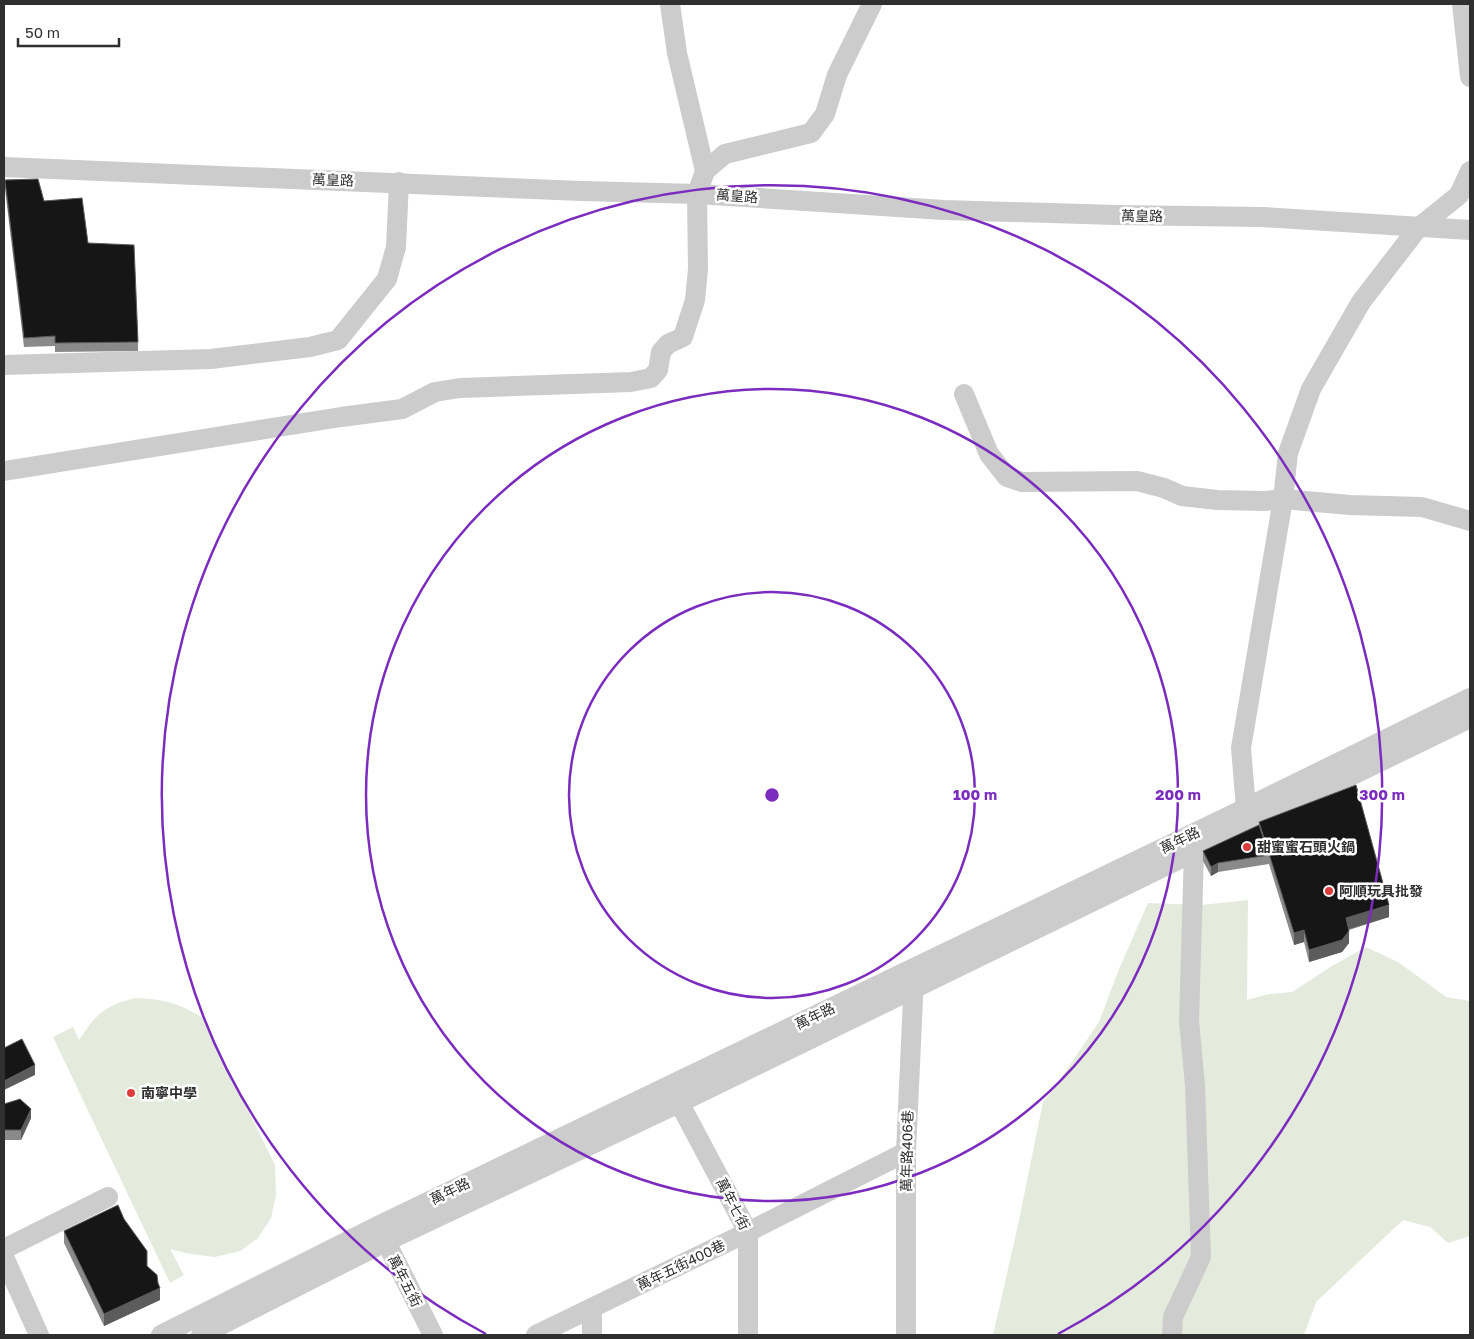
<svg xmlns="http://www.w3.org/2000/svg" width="1474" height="1339" font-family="'Golos Text','Noto Sans TC',sans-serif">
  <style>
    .green { fill: #e4ebdd }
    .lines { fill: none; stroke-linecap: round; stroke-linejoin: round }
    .minor { stroke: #ccc; stroke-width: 20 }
    .wall { fill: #8a8a8a }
    .shaded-wall { fill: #5c5c5c }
    .building { fill: #161616; stroke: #5c5c5c }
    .ring { fill: none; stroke: #7b2cbf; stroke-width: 2.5 }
    .poi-dot { fill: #dd3c3a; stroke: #fff; stroke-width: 2 }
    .labels { text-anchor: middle; stroke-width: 5; stroke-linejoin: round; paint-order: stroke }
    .street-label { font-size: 14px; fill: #2f2f2f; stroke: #fff }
    .poi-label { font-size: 14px; font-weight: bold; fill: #2f2f2f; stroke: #fff; text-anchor: start }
    .centre { fill: #7b2cbf; stroke: #fff; stroke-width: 2.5 }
    .ring-label { font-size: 15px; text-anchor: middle; font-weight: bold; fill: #7b2cbf; stroke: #fff; stroke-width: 5; stroke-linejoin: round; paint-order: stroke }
  </style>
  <rect width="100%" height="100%" fill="#fff"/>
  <!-- green -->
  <g class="green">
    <polygon points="1248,900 1247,1000 1269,994 1292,992 1332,966 1366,947 1398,962 1446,997 1470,1001 1470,1236 1448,1243 1430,1227 1403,1220 1316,1302 1304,1335 993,1335 1018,1225 1043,1102 1055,1087 1099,1022 1119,969 1148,903 1201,905"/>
    <path d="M 136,998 C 164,999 177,1003 202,1017 L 275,1165 L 276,1195 L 271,1218 L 258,1238 L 240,1251 L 215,1257 L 190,1254 L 170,1249 L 184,1275 L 170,1283 L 53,1037 L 73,1027 L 79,1040 C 96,1014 105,1005 136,998 Z"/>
  </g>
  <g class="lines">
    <!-- minor -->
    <g class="minor">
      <polyline points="1462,4 1470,77"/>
      <polyline points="4,167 582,191 697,194 944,210 1117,215 1262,217 1470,230"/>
      <polyline points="705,171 725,154 811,133 825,114 837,75 872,4"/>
      <polyline points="4,365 211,359 310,347 338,340 387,279 396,247 399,182"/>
      <polyline points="964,394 989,454 1007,477 1022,482 1137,481 1164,488 1182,496 1217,500 1265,501 1283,499 1350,505 1422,507 1470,521"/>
      <polyline points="4,471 341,417 402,409 435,392 460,388 631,382 651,378 658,370 661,352 668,344 683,337 695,300 698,269 697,194 705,171 677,53 670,4"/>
      <polyline points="1246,808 1241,748 1283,499 1288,453 1311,389 1361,302 1418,228 1459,195 1470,171"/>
      <polyline points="673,1091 748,1232 748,1335"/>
      <polyline points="380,1230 433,1335"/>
      <polyline points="4,1249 108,1197"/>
      <polyline points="4,1257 39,1335"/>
      <polyline points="592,1309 592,1335"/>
      <polyline points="161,1335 378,1226 1246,808 1470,698"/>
      <polyline points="201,1335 385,1242 679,1103 1194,852 1470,718"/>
      <polyline points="536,1335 748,1232 906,1152"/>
      <polyline points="906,1335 906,1152 914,977"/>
      <polyline points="1172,1335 1173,1317 1201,1257 1195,1085 1189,1021 1194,852"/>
    </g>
  </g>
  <!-- wall -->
  <g class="wall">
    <polygon points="5,180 44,201 88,243 138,342 138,351 55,352 55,346 24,347 5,189"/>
    <polygon points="1259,822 1389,917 1349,930 1349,943 1342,952 1309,962 1304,942 1294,945 1269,864 1218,872 1211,876 1203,861 1203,851 1259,825"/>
    <polygon points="4,1104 31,1118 21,1140 4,1140"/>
    <polygon points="64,1231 158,1283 160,1300 104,1326 64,1243"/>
  </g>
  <!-- shaded-wall -->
  <g class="shaded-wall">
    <polygon points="1218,863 1218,872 1211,876 1211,867"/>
    <polygon points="1389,905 1389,917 1346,930 1346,918"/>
    <polygon points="1304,930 1304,942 1294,945 1294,933"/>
    <polygon points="1349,931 1349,943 1342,952 1309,962 1309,950"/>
    <polygon points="35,1065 35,1075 4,1090 4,1081"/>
    <polygon points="31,1109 31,1118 21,1140 21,1130"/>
    <polygon points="160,1288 160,1300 104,1326 104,1314"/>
  </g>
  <!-- building -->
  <g class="building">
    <polygon points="38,179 44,201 82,198 88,243 134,245 138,342 55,343 55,336 24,338 5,180"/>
    <polygon points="1356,785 1389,905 1346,918 1349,931 1342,940 1309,950 1304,930 1294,933 1259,822"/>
    <polygon points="1259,825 1269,855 1218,863 1211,867 1203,851"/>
    <polygon points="22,1039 35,1065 4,1081 4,1048"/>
    <polygon points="20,1099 31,1109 21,1130 4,1130 4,1104"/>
    <polygon points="118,1205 124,1219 147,1251 147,1266 157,1275 158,1283 160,1288 104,1314 64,1231"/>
  </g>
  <!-- distance rings -->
  <g class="ring">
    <circle cx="772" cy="795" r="203"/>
    <circle cx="772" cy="795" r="406"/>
    <path d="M486 1334A610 610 0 1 1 1058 1334"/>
  </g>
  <!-- markers -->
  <g class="poi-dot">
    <circle cx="1247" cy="847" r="5"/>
    <circle cx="1329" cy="891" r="5"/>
    <circle cx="131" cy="1093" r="5"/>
  </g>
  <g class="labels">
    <!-- street labels -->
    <g class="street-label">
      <text transform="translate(333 180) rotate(2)" y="5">萬皇路</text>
      <text transform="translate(737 196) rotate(4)" y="5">萬皇路</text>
      <text transform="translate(1142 216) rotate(1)" y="5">萬皇路</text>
      <text transform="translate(1180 840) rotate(-26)" y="5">萬年路</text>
      <text transform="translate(815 1016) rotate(-26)" y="5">萬年路</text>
      <text transform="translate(907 1151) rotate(-89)" y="5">萬年路406巷</text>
      <text transform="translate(450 1191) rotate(-26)" y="5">萬年路</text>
      <text transform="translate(733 1204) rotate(63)" y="5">萬年七街</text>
      <text transform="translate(681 1265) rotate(-26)" y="5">萬年五街400巷</text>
      <text transform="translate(405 1281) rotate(63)" y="5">萬年五街</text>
    </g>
    <!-- poi labels -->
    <g class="poi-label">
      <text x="1257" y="852">甜蜜蜜石頭火鍋</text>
      <text x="1339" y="896">阿順玩具批發</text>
      <text x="141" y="1098">南寧中學</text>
    </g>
  </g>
  <circle cx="772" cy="795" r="8" class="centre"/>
  <g class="ring-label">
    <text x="975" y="800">100 m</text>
    <text x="1178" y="800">200 m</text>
    <text x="1382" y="800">300 m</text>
  </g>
  <!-- border -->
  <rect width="1474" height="1339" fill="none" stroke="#2f2f2f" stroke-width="10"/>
  <!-- scale -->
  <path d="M18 38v8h101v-8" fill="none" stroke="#2f2f2f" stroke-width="2.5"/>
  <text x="25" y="38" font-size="15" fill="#2f2f2f" stroke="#ffffff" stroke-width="4" paint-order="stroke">50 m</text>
</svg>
